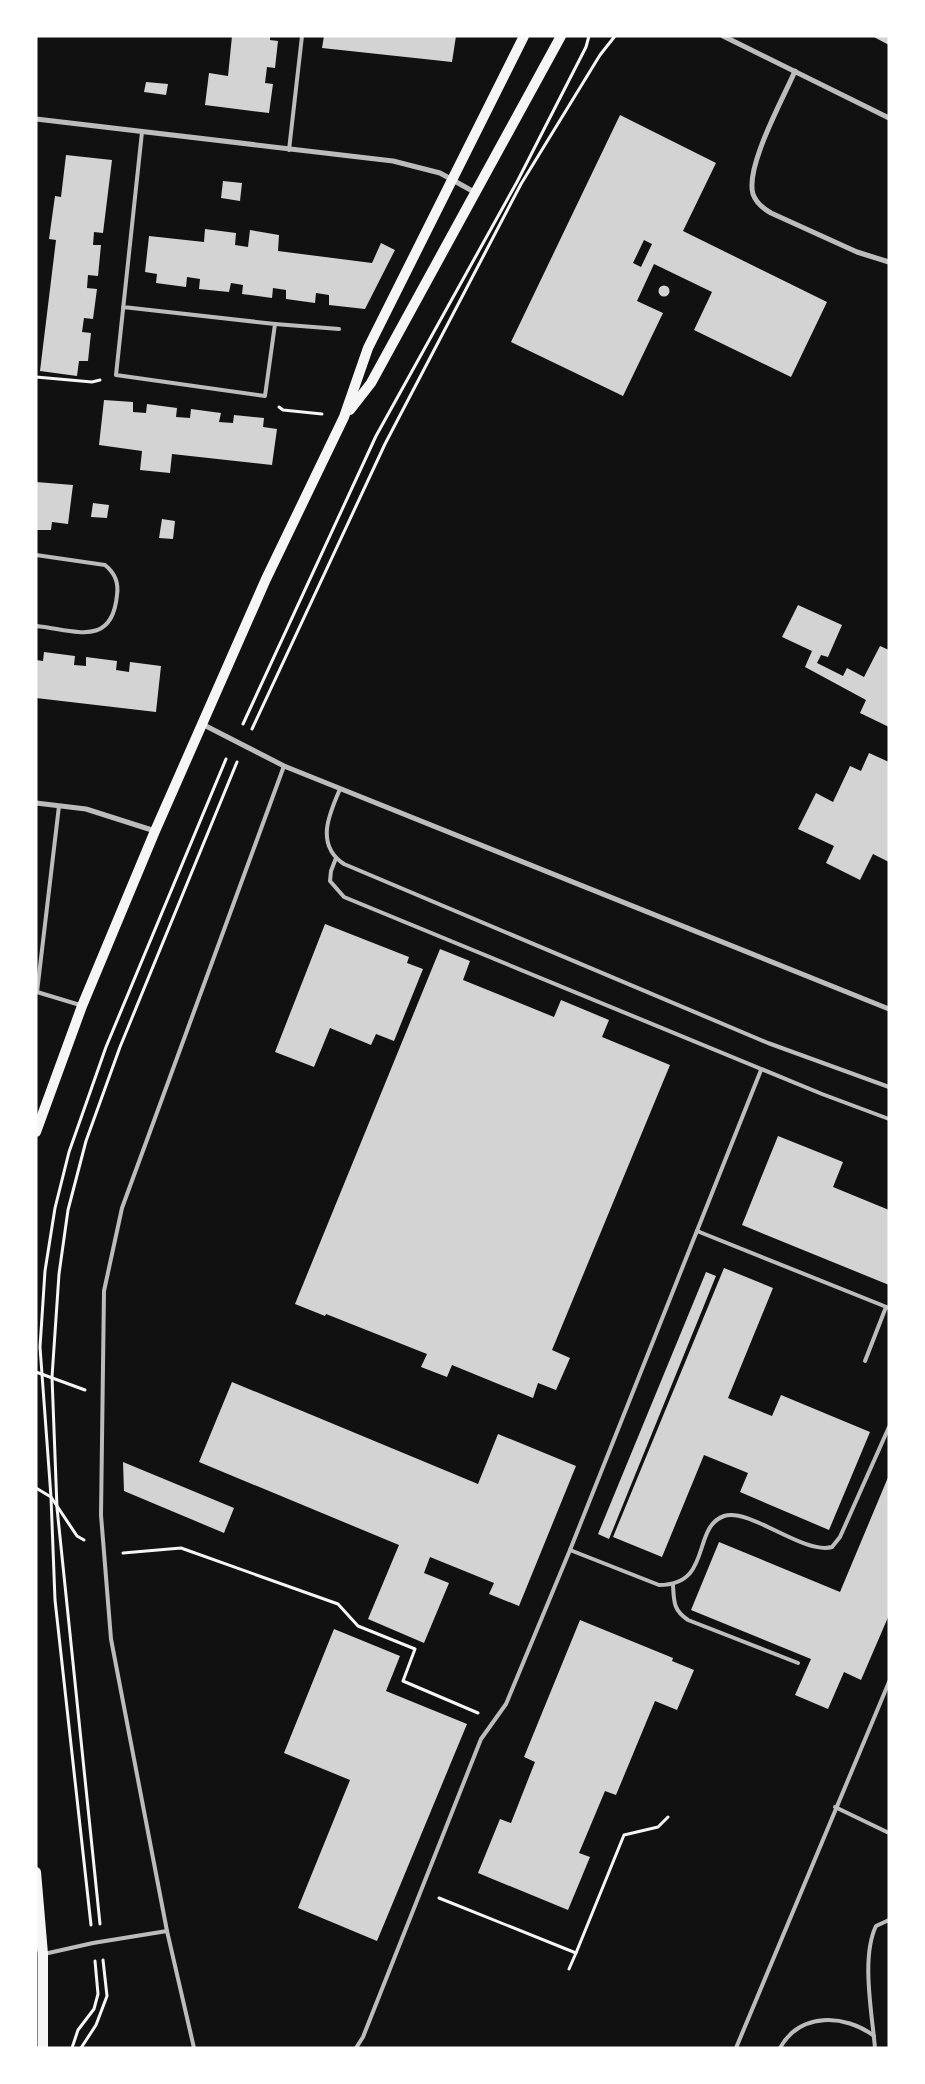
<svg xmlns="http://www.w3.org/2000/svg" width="925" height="2084" font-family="'Titillium Web',sans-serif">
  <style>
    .building { fill: #d3d3d3; fill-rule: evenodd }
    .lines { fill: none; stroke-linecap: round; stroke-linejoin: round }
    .path { stroke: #f5f5f5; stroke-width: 3 }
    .service { stroke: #bcbcbc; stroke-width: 4 }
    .minor { stroke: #bcbcbc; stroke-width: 5 }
    .secondary { stroke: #f5f5f5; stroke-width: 10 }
  </style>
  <rect width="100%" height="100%" fill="#111"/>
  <!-- building -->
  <g class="building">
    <polygon points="232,36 270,36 270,40 278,41 275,68 267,67 265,83 273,84 269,113 205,105 209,73 228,76"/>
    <polygon points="324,36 456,36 452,62 322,48"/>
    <polygon points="872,36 889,36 889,45"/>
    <polygon points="146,82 168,84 166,95 144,92"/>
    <path d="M 620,115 L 716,163 L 683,231 L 827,302 L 791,377 L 694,330 L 712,292 L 654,264 L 637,301 L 663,313 L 623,396 L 511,342 ZM 644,240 L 652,244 L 641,267 L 633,263 Z"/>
    <polygon points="66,155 112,160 103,233 94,232 93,245 101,245 98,276 88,275 87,288 97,289 93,319 84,318 82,332 91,333 88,361 79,361 77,376 40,371 56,240 49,239 55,196 61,197"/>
    <polygon points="223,181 242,183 240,201 221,198"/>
    <polygon points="205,229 236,233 235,245 248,247 250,230 279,235 278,251 372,263 381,243 395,250 365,309 329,305 329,295 316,293 315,303 286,299 286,290 273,288 272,298 242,294 243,285 231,283 229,292 199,289 200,279 187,277 186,287 156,283 157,274 145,272 149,236 204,242"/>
    <circle cx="664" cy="291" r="5.5"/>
    <polygon points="104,400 133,402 133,412 146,413 147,404 177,408 176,417 190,418 191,409 221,413 219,422 233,423 234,415 264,418 263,427 277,429 272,465 172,454 170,473 140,470 142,451 99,445"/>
    <polygon points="36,482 73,485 68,524 52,522 51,530 36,530"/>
    <polygon points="93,503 109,505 107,518 91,517"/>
    <polygon points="162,519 175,521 173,539 159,538"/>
    <polygon points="798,605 842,625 828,657 821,655 817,663 843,676 847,668 864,677 880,646 889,650 889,727 860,713 866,700 805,667 812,651 782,637"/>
    <polygon points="44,652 75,656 74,665 86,666 86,657 117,661 116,670 129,672 130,662 161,666 156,712 36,698 36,660 43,661"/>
    <polygon points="869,753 889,762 889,862 873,854 860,880 826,863 834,846 798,829 816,793 833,802 850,766 861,771"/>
    <polygon points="325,924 409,957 407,963 423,969 394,1041 376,1034 371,1045 330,1028 314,1067 275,1052"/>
    <polygon points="440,949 470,961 463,980 554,1017 561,1000 609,1020 602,1037 670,1065 552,1350 570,1358 556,1390 538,1383 533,1398 452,1365 447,1377 421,1367 427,1354 326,1314 325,1316 295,1304"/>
    <polygon points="778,1136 843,1162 833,1187 889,1210 889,1285 742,1225"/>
    <polygon points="724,1268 773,1288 728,1398 772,1416 781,1395 870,1432 829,1530 740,1492 748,1473 704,1455 662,1557 613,1537"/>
    <polygon points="706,1272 716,1276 609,1539 598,1534"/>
    <polygon points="232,1382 478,1484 498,1434 576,1466 519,1606 489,1594 494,1583 430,1557 424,1573 449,1583 424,1643 368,1619 399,1545 199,1462"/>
    <polygon points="123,1462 234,1508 224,1533 124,1491"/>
    <polygon points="889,1475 889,1615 861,1680 844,1672 828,1709 795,1695 811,1659 691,1610 719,1542 840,1592"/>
    <polygon points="580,1620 673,1658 672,1661 694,1670 677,1710 655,1701 616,1795 605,1791 579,1853 590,1857 568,1910 478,1873 500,1819 511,1823 535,1762 524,1757"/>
    <polygon points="334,1629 400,1656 386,1691 467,1724 377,1941 298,1908 350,1780 284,1753"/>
  </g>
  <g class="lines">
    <!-- path -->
    <g class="path">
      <polyline points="36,377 92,382 100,380"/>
      <polyline points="279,407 283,410 322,414"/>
      <polyline points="243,724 376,436 517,182 586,47 589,36"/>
      <polyline points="252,729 385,444 521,184 600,55 615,36"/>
      <polyline points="36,1372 85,1390"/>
      <polyline points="36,1488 51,1497 77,1536 84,1540"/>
      <polyline points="123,1553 181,1548 338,1604 358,1626 415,1649 403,1681 478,1713"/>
      <polyline points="439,1898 576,1953 624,1835 658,1827 668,1817"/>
      <polyline points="100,1924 57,1508 52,1377 59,1274 68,1210 86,1141 120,1047 237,762"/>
      <polyline points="91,1925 55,1600 51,1497 40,1347 45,1271 55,1208 69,1152 106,1047 226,759"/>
      <polyline points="569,1969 576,1953"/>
      <polyline points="72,2048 78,2030 94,2009 98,1994 95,1961"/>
      <polyline points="81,2048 96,2025 107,1996 103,1960"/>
    </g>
    <!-- service -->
    <g class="service">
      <polyline points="289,150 302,36"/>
      <polyline points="123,307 275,324 265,396 116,375 142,132"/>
      <polyline points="275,324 339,329"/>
      <path d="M 36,555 L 105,565 C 115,573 119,582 117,595 C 112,648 75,630 36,626"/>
      <path d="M 340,789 C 329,814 315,845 344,864 L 768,1043 L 889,1087"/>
      <polyline points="59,806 37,992 80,1005"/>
      <polyline points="336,858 331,871 330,881 344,897 822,1094 889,1119"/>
      <path d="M 761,1070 L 570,1550 L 659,1585 C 713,1585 691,1528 724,1516 C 749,1507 803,1555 832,1547 L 840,1537 L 889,1427"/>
      <polyline points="697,1231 889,1308"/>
      <polyline points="865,1361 886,1307"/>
      <path d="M 673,1585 C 674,1601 673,1610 688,1620 L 798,1663"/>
      <polyline points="835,1807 889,1833"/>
      <polyline points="167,1931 111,1639 101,1515 104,1291 122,1208 284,766"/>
      <polyline points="36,1950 39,1942"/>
      <polyline points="44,1954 93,1943 167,1931 194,2048"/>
      <polyline points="356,2048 363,2037 481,1739 506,1704 570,1550"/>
      <polyline points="736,2048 889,1682"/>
      <path d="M 780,2048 C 800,2012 845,2014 874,2036"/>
      <path d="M 875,2048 C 872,2013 861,1957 876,1926 L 889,1920"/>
    </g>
    <!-- minor -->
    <g class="minor">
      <polyline points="723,36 889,118"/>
      <path d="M 795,71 C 783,99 745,167 753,194 C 756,203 764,209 771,213 L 857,252 L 889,262"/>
      <polyline points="36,119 393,161 440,173 476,193"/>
      <polyline points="202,724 284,766 889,1009"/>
      <polyline points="36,803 86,809 155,831"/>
    </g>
    <!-- secondary -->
    <g class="secondary">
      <polyline points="350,410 371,383 561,36"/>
      <polyline points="36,1132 82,1006 155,831 266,579 344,417 368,348 524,36"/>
      <polyline points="36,1872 43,1954 43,2048"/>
    </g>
  </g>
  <!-- border -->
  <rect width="925" height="2084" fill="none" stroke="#ffffff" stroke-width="75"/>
</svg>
